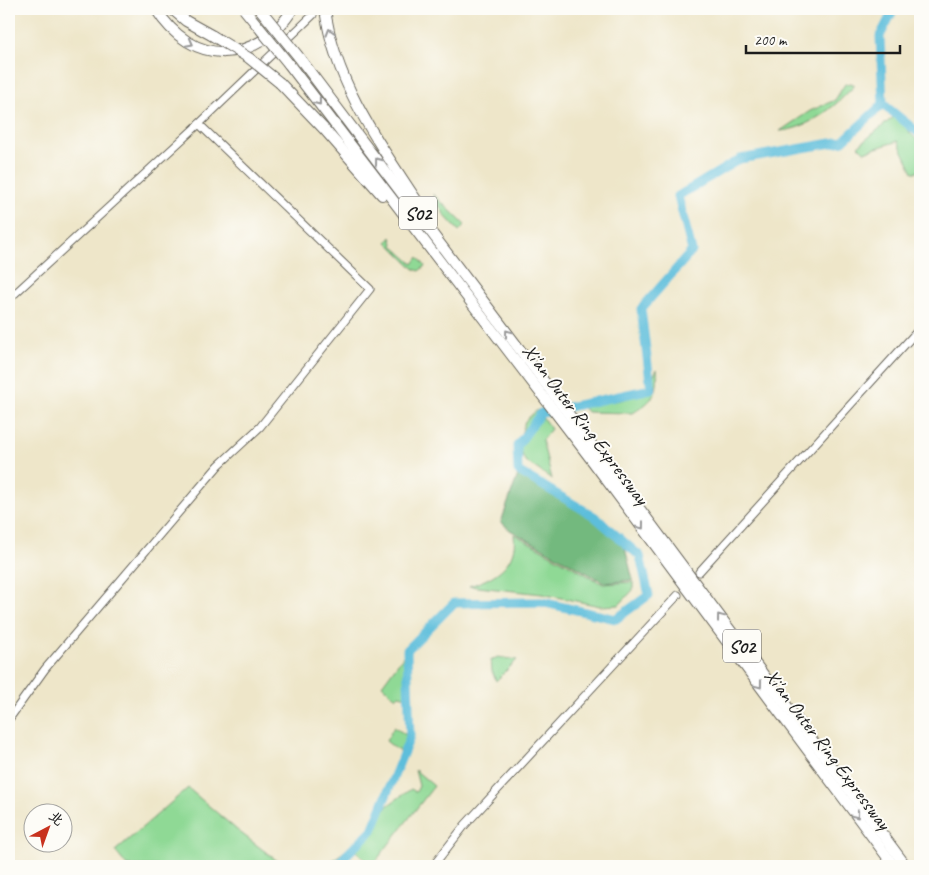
<svg xmlns="http://www.w3.org/2000/svg" width="929" height="875" font-family="Caveat,'LXGW WenKai TC',sans-serif">
  <style>
    .green { fill: #8fd995; stroke: #567a58 }
    .forest { fill: #73b97e; stroke: #486a4d }
    .lines { fill: none; stroke-linecap: round; stroke-linejoin: round }
    .river { stroke: #5dbedb; stroke-width: 9 }
    .minor-casing { stroke: #666359; stroke-width: 9 }
    .highway-casing { stroke: #666359; stroke-width: 12 }
    .minor { stroke: #fff; stroke-width: 7 }
    .highway { stroke: #fff; stroke-width: 10 }
    .highway-bridge-casing { stroke: #666359; stroke-width: 12; stroke-linecap: butt }
    .highway-bridge { stroke: #fff; stroke-width: 10 }
    .oneway { stroke: #999 }
    .labels { text-anchor: middle; stroke-width: 4; stroke-linejoin: round; paint-order: stroke }
    .shield { fill: #fdfcf7; stroke: #605f5e; stroke-width: 1 }
    .shield-label { font-size: 19px; font-weight: bold; fill: #1c1c1c }
    .street-label { font-size: 20px; fill: #1c1c1c; stroke: #fdfcf7 }
  </style>
  <rect width="100%" height="100%" fill="#fdfcf7"/>
  <filter id="ink" filterUnits="userSpaceOnUse"><feTurbulence type="fractalNoise" baseFrequency=".02" numOctaves="2"/><feDisplacementMap in="SourceGraphic" scale="10" xChannelSelector="R" yChannelSelector="G"/><feConvolveMatrix kernelMatrix="1 2 1 2 8 2 1 2 1" color-interpolation-filters="sRGB"/></filter>
  <filter id="wash" filterUnits="userSpaceOnUse"><feTurbulence type="fractalNoise" baseFrequency=".0096" numOctaves="4" result="noise"/><feDisplacementMap in="SourceGraphic" scale="20" xChannelSelector="R" yChannelSelector="G"/><feGaussianBlur stdDeviation="1.12" result="paint"/><feColorMatrix in="noise" values="0 0 0 0 0 0 0 0 0 0 0 0 0 0 0 0 0 1.4 0 .05"/><feComposite in="paint" operator="in"/></filter>
  <g filter="url(#wash)">
    <rect width="100%" height="100%" fill="#eee6c9"/>
    <!-- green -->
    <g class="green">
      <path d="M 851,83 L 855,85 C 836,106 809,129 780,131 L 810,111 L 835,100 L 845,84 Z"/>
      <polygon points="896,115 902,117 910,133 920,143 920,172 913,172 898,141 864,152 858,146"/>
      <polygon points="433,194 465,225 459,231 445,216"/>
      <polygon points="391,237 394,247 413,264 418,257 425,266 419,271 413,268 387,242"/>
      <path d="M 657,369 C 659,393 654,400 633,413 L 587,412 L 579,402 C 614,402 640,405 657,369 Z"/>
      <polygon points="537,410 551,429 542,440 552,479 525,461 518,445 525,421"/>
      <path d="M 514,534 L 603,584 L 633,582 L 633,590 L 619,605 L 600,606 L 542,594 L 469,586 C 495,578 518,564 514,534 Z"/>
      <polygon points="407,651 407,697 399,695 396,698 382,685"/>
      <polygon points="498,657 517,660 496,681 492,671 491,660"/>
      <polygon points="394,727 409,737 405,756 386,741"/>
      <polygon points="415,770 434,786 372,866 356,851 336,866 324,866 369,834 387,806 411,789 416,792 419,786"/>
      <polygon points="188,788 237,830 284,866 127,866 115,851"/>
    </g>
    <!-- forest -->
    <polygon class="forest" points="520,469 548,492 616,532 625,548 633,580 605,583 510,530 501,522"/>
    <g class="lines">
      <!-- river -->
      <g class="river">
        <polyline points="894,9 880,36 883,104 920,134"/>
        <polyline points="335,866 372,830 410,737 407,650 454,603 541,602 616,619 649,595 640,556 594,516 518,471 517,446 541,413 651,389 641,309 692,251 678,196 740,159 843,141 883,104"/>
      </g>
    </g>
  </g>
  <g filter="url(#ink)">
    <g class="lines">
      <!-- minor casing -->
      <g class="minor-casing">
        <g id="minor">
          <polyline points="9,299 199,124"/>
          <polyline points="699,572 920,328"/>
          <polyline points="9,719 45,669 219,465 260,427 370,289 199,124 313,15"/>
          <polyline points="433,866 465,825 678,595"/>
        </g>
      </g>
      <!-- highway casing -->
      <g class="highway-casing">
        <g id="highway">
          <path d="M 156,9 C 192,67 256,66 293,9"/>
          <polyline points="172,9 186,21 213,36"/>
          <path d="M 325,9 C 335,85 382,148 423,210"/>
          <polyline points="298,56 598,453 906,866"/>
          <polyline points="288,63 591,459 894,866"/>
          <polyline points="280,83 324,129 382,195"/>
        </g>
      </g>
      <!-- minor -->
      <use href="#minor" class="minor"/>
      <!-- highway -->
      <use href="#highway" class="highway"/>
      <!-- highway-bridge casing -->
      <g class="highway-bridge-casing">
        <g id="highway-bridge">
          <polyline points="244,9 288,63"/>
          <polyline points="260,9 298,56"/>
          <polyline points="213,36 249,58 280,83"/>
        </g>
      </g>
      <!-- highway-bridge -->
      <use href="#highway-bridge" class="highway-bridge"/>
    </g>
    <!-- one-way arrows -->
    <defs><path id="oneway-chevron" d="M-2-3.5L2.5 0L-2 3.5" fill="none" stroke-width="1.6" stroke-linecap="round" stroke-linejoin="round" transform="scale(1.25)"/></defs>
    <g class="oneway">
      <use href="#oneway-chevron" transform="translate(330 32) rotate(-106)"/>
      <use href="#oneway-chevron" transform="translate(190 43) rotate(28)"/>
      <use href="#oneway-chevron" transform="translate(318 102) rotate(52)"/>
      <use href="#oneway-chevron" transform="translate(378 161) rotate(-127)"/>
      <use href="#oneway-chevron" transform="translate(508 333) rotate(-127)"/>
      <use href="#oneway-chevron" transform="translate(641 526) rotate(53)"/>
      <use href="#oneway-chevron" transform="translate(720 617) rotate(-127)"/>
      <use href="#oneway-chevron" transform="translate(759 685) rotate(53)"/>
      <use href="#oneway-chevron" transform="translate(856 815) rotate(53)"/>
    </g>
  </g>
  <g class="labels">
    <!-- shield labels -->
    <g class="shield">
      <rect x="399" y="196.5" width="38" height="33" rx="4"/>
      <rect x="723" y="629.5" width="38" height="33" rx="4"/>
    </g>
    <g class="shield-label">
      <text x="418" y="220">S02</text>
      <text x="742" y="653">S02</text>
    </g>
    <!-- street labels -->
    <g class="street-label">
      <text transform="translate(586 424) rotate(53)" y="7">Xi'an Outer Ring Expressway</text>
      <text transform="translate(828 749) rotate(53)" y="7">Xi'an Outer Ring Expressway</text>
    </g>
  </g>
  <!-- margin -->
  <rect width="929" height="875" fill="none" stroke="#fdfcf7" stroke-width="30"/>
  <!-- north arrow -->
  <g transform="translate(48 828) rotate(41)"><circle r="24" fill="#fdfcf7" stroke="#a3a29f"/>
  <path d="M0-4L9 19L0 12L-9 19Z" fill="#c8321e"/>
  <text y="-8" font-size="14" font-weight="bold" text-anchor="middle" fill="#1c1c1c">北</text>
  </g>
  <!-- scale -->
  <path d="M746 45v8h154v-8" fill="none" stroke="#1c1c1c" stroke-width="2.5"/>
  <text x="754" y="45" font-size="15" fill="#1c1c1c" stroke="#fdfcf7" stroke-width="4" paint-order="stroke">200 m</text>
</svg>
